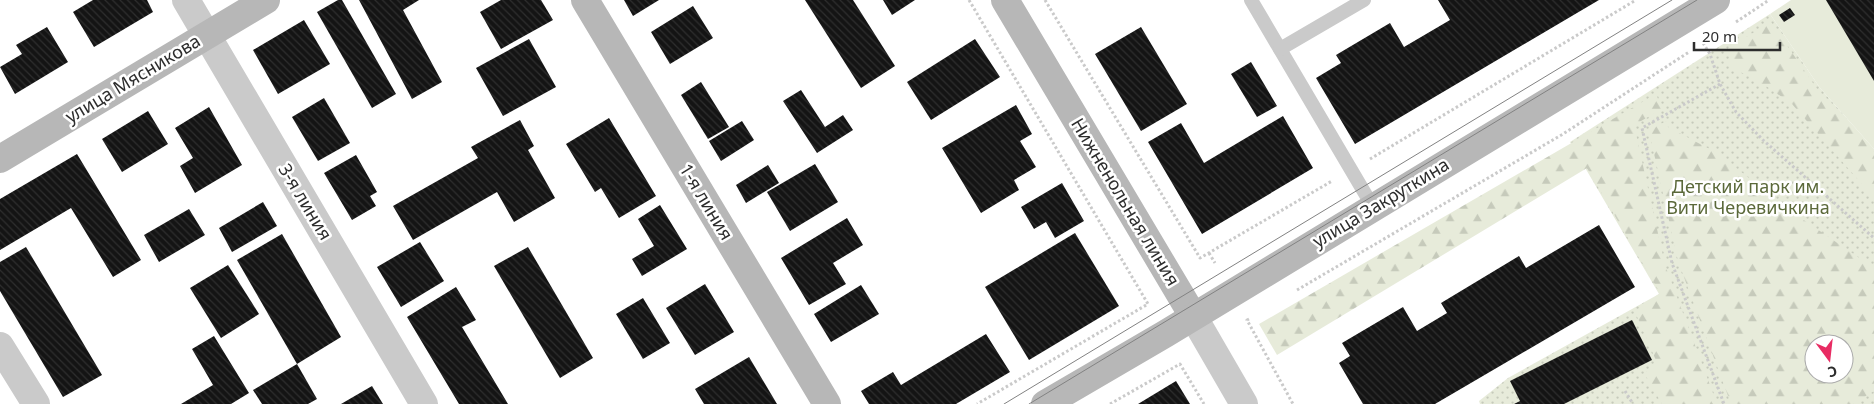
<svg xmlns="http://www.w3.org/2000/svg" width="1874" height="404" font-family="'Noto Sans',sans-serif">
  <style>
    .grass { fill: url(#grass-dots); fill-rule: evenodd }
    .forest { fill: url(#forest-firs); fill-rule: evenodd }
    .garden { fill: #e7ebda }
    .building { fill: url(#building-back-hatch) }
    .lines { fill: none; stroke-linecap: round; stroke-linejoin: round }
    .path { stroke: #cacaca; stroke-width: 3; stroke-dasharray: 2.5 2.5; stroke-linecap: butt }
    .service { stroke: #cacaca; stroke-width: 14 }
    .minor { stroke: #cacaca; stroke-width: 28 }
    .tertiary { stroke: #cacaca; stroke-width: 28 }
    .secondary { stroke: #b7b7b7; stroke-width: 28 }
    .tram { stroke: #828282; stroke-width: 1 }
    .labels { text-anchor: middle; stroke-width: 5; stroke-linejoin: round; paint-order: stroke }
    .street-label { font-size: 18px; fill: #2d2d2d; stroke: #fff }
    .park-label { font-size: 18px; fill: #5b693a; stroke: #fff }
  </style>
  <defs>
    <pattern id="grass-dots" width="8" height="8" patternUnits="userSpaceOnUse" patternTransform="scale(1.25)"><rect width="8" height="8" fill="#e7ebda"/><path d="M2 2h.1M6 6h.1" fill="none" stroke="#c6cabb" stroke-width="1.8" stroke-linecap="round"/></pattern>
    <pattern id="forest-firs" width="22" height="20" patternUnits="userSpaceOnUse" patternTransform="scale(1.25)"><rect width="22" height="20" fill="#e7ebda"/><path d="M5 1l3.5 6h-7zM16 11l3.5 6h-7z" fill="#c6cabb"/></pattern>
    <pattern id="building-back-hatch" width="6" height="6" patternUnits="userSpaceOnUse" patternTransform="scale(1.25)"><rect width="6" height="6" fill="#141414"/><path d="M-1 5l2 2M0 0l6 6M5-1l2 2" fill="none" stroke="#2e2e2e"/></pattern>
  </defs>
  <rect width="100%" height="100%" fill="#fff"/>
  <!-- grass -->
  <path class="grass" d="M 1770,14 L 1820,88 L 1874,149 L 1874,404 L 1480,404 L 1479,401 L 1508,378 L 1659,294 L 1570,142 ZM 1814,344 L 1844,344 L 1844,374 L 1814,374 Z"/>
  <!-- forest -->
  <g class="forest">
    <polygon points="1771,22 1817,89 1874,152 1874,198 1792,104 1756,79 1731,68 1728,48"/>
    <polygon points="1656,94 1662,109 1634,125 1665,265 1717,404 1662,404 1644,373 1658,365 1635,312 1660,293 1587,168 1277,355 1259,324"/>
    <path d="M 1666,121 L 1668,127 L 1717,153 L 1792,212 L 1874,268 L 1874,391 L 1853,404 L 1731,404 L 1678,261 L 1649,131 ZM 1814,344 L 1844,344 L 1844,374 L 1814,374 Z"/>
  </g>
  <!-- garden -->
  <polygon class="garden" points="1791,0 1874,0 1874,149 1820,88 1770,14"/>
  <!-- building -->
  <g class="building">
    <polygon points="93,0 147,0 153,12 94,47 73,12"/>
    <polygon points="338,0 342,0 396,94 372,108 317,12"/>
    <polygon points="359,0 419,0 403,10 442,82 412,99"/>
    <polygon points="501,0 541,0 553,20 501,49 480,12"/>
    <polygon points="624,0 659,0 633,16"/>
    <polygon points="805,0 853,0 895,66 861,88"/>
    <polygon points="883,0 915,0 892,15"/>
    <polygon points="1438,0 1599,0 1355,144 1316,78 1341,63 1336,55 1390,23 1404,47 1450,20"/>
    <polygon points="1826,0 1874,0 1874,81"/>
    <polygon points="693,6 713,38 670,64 651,32"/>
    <polygon points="1790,8 1795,15 1784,22 1779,15"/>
    <polygon points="304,20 330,64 278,94 253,50"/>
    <polygon points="47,27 68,62 15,94 0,67 22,54 16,45"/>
    <polygon points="1141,27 1187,104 1141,131 1095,54"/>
    <polygon points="529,39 556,87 503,116 476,68"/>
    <polygon points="975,39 1000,77 931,120 907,82"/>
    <polygon points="1251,62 1277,106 1257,117 1231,74"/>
    <polygon points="701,82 729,127 708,139 681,95"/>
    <polygon points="801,90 825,127 843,115 853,130 817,153 783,101"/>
    <polygon points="324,98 350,143 318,161 292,117"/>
    <polygon points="1016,105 1032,134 1020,141 1036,167 1014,180 1019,190 981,213 942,148"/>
    <polygon points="209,107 242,165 195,193 180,166 193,158 175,128"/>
    <polygon points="148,111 168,144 122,172 102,139"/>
    <polygon points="1283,116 1313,168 1202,234 1148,142 1181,123 1204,163"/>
    <polygon points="609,118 656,196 619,218 601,188 595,192 566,144"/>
    <polygon points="520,120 534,146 528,150 555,198 514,222 497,192 413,240 393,206 478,158 471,147"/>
    <polygon points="742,121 754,140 721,161 709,141"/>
    <polygon points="77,154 141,260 113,277 71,208 0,250 0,199"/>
    <polygon points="356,155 377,192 370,196 376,206 352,220 324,173"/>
    <polygon points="815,164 838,202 790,231 767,192"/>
    <polygon points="768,165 779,183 746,203 736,185"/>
    <polygon points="1062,183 1084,221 1055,238 1046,222 1034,229 1021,207"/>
    <polygon points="263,202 277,226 232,252 219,228"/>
    <polygon points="660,205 687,249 642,276 632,259 654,246 638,219"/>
    <polygon points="189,209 205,235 159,262 144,235"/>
    <polygon points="847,218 863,245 833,263 846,284 809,305 781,258"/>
    <polygon points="1599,225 1635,287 1435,404 1363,404 1339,363 1350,356 1342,343 1403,307 1417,331 1447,313 1441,303 1519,256 1526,268"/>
    <polygon points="1075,233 1119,306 1029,360 985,287"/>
    <polygon points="282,234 341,337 297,364 237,260"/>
    <polygon points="420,242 444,281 401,307 377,267"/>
    <polygon points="26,247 102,375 63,397 0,291 0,262"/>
    <polygon points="528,247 593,358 560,378 494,266"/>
    <polygon points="228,265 259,314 221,338 190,288"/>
    <polygon points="705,284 734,332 695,355 666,308"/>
    <polygon points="861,285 879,314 831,342 814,314"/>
    <polygon points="456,287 476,320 462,327 508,404 459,404 407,317"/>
    <polygon points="643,298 670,343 643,359 616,314"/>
    <polygon points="1632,320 1652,360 1564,404 1514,404 1520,401 1510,381"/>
    <polygon points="986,334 1010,372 956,404 869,404 861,391 893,372 901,385"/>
    <polygon points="214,336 249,393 231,404 181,404 213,385 192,349"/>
    <polygon points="749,357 777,404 704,404 695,389"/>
    <polygon points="297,364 317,399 308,404 262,404 253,390"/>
    <polygon points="1176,381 1190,404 1138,404"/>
    <polygon points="372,386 383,404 341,404"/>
  </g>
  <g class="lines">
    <!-- path -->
    <g class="path">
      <polyline points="969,0 1148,304 977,404"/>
      <polyline points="1045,0 1200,258 1332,181"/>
      <polyline points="1736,22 1769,0"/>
      <polyline points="1703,43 1710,54 1720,84 1736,112 1763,140 1874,238"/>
      <polyline points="1720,84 1642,128 1672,263 1724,404"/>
      <polyline points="1370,159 1636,0"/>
      <polyline points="1209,253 1215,263"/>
      <polyline points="1297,290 1563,134 1689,52"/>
      <polyline points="1249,319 1247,320 1293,404"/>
      <polyline points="1625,391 1633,404"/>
      <polyline points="1110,404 1180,364 1204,404"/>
    </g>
    <!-- service -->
    <g class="service">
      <polyline points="1251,0 1373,207"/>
      <polyline points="1280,49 1364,0"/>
    </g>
    <!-- minor -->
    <g class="minor">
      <polyline points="186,0 424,404"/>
      <polyline points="0,346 36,404"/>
    </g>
    <!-- tertiary -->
    <polyline class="tertiary" points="1193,316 1244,404"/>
    <!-- secondary -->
    <g class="secondary">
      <polyline points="585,0 827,404"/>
      <polyline points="1005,0 1193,316"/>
      <polyline points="0,159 266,0"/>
      <polyline points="1045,404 1165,334 1716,0"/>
    </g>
    <!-- tram -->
    <g class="tram">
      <polyline points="1004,404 1672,0"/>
      <polyline points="1029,404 1697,0"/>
    </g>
  </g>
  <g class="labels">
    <!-- street labels -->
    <g class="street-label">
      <text transform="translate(133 79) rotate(-31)" y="6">улица Мясникова</text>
      <text transform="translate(305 202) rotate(59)" y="6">3-я линия</text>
      <text transform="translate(706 202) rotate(59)" y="6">1-я линия</text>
      <text transform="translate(1125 202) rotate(59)" y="6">Нижненольная линия</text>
      <text transform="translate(1381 203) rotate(-31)" y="6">улица Закруткина</text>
    </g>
    <!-- park labels -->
    <g class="park-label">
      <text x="1748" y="193">Детский парк им.<tspan x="1748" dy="21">Вити Черевичкина</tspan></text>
    </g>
  </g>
  <!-- north arrow -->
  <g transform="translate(1829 359) rotate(165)"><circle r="24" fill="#ffffff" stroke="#ababab"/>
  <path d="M0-4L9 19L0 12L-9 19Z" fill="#e82c63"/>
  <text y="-8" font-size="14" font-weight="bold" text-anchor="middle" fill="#2d2d2d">С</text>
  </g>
  <!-- scale -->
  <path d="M1694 42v8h86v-8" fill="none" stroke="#2d2d2d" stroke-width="2.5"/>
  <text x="1702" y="42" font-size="15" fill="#2d2d2d" stroke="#ffffff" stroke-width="4" paint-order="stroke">20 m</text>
</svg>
